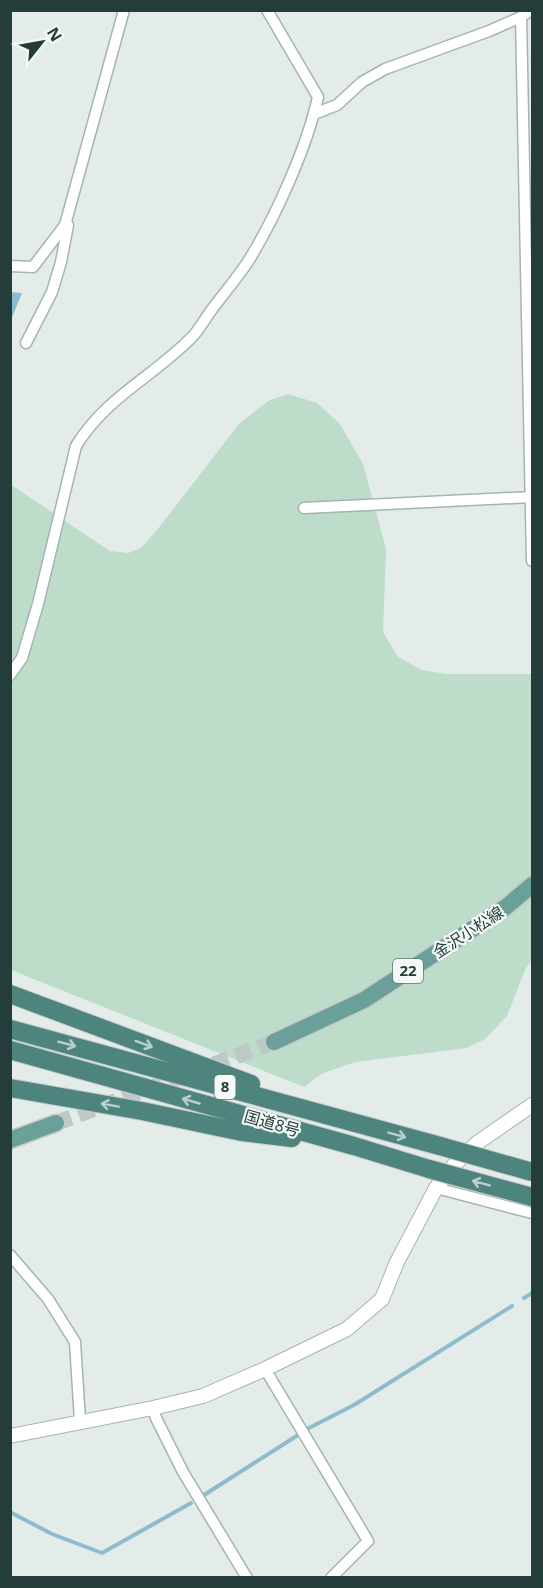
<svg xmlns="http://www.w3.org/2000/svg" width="543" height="1588" font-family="'Open Sans','Noto Sans JP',sans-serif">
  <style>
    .green { fill: #bddcca }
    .water { fill: #8ebccf }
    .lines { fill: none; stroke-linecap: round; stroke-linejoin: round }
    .stream { stroke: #8ebccf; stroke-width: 4 }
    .primary-tunnel { stroke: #bdc9c6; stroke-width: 16; stroke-dasharray: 16 8; stroke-linecap: butt }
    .minor-casing { stroke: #a6b4b1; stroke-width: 13 }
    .tertiary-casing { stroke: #a6b4b1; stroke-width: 16 }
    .primary-casing { stroke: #c2c9c8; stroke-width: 19 }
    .trunk-casing { stroke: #c2c9c8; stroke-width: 20 }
    .minor { stroke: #fff; stroke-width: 10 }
    .tertiary { stroke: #fff; stroke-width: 14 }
    .primary { stroke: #6aa099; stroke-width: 16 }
    .trunk { stroke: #4e847e; stroke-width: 18 }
    .trunk-bridge-casing { stroke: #c2c9c8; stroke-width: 20; stroke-linecap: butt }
    .trunk-bridge { stroke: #4e847e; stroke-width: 18 }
    .oneway { stroke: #bad0cd }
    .labels { text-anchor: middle; stroke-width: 4.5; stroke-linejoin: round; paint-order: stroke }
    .shield { fill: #f4f9f7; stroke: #627573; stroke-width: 1.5 }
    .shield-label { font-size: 15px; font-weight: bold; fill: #243d3a }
    .street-label { font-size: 16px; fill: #243d3a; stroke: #f4f9f7 }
  </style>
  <rect width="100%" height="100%" fill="#e3ece9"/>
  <!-- green -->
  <polygon class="green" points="288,394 317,403 340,424 363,464 386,549 383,632 398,657 422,670 446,674 532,674 532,958 525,970 507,1016 485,1039 467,1048 355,1062 321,1074 304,1087 11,970 10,484 110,551 128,553 141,548 157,530 239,424 268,401"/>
  <!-- water -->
  <polygon class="water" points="11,292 22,293 11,320 10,292"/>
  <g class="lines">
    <!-- stream -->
    <g class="stream">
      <polyline points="524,1298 532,1293"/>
      <polyline points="307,1429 354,1405 512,1306"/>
      <polyline points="204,1495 298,1435"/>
      <polyline points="10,1512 52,1534 102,1553 191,1503"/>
    </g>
    <!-- primary-tunnel -->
    <polyline class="primary-tunnel" points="56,1123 274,1042"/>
    <!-- minor casing -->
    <g class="minor-casing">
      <g id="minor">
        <polyline points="521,17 532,561"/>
        <polyline points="314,114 337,105 362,82 385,69 489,31 521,17 531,10"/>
        <polyline points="10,266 33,267 65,225 124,10"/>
        <polyline points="26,343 52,292 61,262 68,225"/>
        <polyline points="304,508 532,497"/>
        <path d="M 10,675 L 22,658 L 38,604 L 76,446 C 106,397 153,377 192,337 C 200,329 206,317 213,308 C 225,292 238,277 249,260 C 276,216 307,147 318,97 L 267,10"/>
        <polyline points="436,1188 532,1213"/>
        <polyline points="10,1255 48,1299 75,1342 80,1421"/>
        <polyline points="265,1369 368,1541 331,1578"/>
        <polyline points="153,1408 156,1418 183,1472 247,1578"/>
      </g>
    </g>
    <!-- tertiary casing -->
    <g class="tertiary-casing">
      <polyline id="tertiary" points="10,1436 153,1408 203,1396 265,1369 347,1329 382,1299 397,1262 436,1188 454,1165 477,1143 532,1105"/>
    </g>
    <!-- primary casing -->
    <g class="primary-casing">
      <g id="primary">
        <polyline points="274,1042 364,1000 506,907 532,885"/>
        <polyline points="10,1140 56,1123"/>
      </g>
    </g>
    <!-- trunk casing -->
    <g class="trunk-casing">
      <g id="trunk">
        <polyline points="10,994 251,1084"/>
        <polyline points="10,1029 440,1146"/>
        <polyline points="10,1050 354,1146 429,1169"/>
        <polyline points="10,1088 142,1111 242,1132 292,1138"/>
      </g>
    </g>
    <!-- minor -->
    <use href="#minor" class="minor"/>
    <!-- tertiary -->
    <use href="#tertiary" class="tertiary"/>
    <!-- primary -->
    <use href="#primary" class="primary"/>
    <!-- trunk -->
    <use href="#trunk" class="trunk"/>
    <!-- trunk-bridge casing -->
    <g class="trunk-bridge-casing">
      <g id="trunk-bridge">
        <polyline points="440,1146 532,1172"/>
        <polyline points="429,1169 532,1197"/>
      </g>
    </g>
    <!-- trunk-bridge -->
    <use href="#trunk-bridge" class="trunk-bridge"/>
  </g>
  <!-- one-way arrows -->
  <defs><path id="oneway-shaft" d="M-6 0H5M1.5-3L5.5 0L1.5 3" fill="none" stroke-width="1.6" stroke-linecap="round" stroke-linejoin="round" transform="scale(1.5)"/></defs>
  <g class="oneway">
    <use href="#oneway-shaft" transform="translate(67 1044) rotate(15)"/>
    <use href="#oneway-shaft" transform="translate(144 1044) rotate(20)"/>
    <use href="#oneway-shaft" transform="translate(191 1101) rotate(-164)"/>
    <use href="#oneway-shaft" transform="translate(110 1105) rotate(-170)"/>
    <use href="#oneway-shaft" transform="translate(397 1135) rotate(15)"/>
    <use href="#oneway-shaft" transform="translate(481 1183) rotate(-165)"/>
  </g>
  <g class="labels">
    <!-- shield labels -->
    <g class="shield">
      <rect x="393" y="959" width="30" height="24" rx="4.5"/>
      <rect x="214.5" y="1075" width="21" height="24" rx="4.5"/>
    </g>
    <g class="shield-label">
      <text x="408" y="976">22</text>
      <text x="225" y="1092">8</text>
    </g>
    <!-- street labels -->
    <g class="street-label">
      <text transform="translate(468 932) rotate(-33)" y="6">金沢小松線</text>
      <text transform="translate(272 1123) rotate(16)" y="6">国道8号</text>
    </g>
  </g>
  <!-- border -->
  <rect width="543" height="1588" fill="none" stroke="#243d3a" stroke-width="24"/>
  <!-- north arrow -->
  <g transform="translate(42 42) rotate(59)" stroke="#f4f9f7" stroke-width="4.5" paint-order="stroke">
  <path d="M0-4.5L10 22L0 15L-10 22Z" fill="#243d3a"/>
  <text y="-9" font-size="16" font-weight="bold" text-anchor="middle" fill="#243d3a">N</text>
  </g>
</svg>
